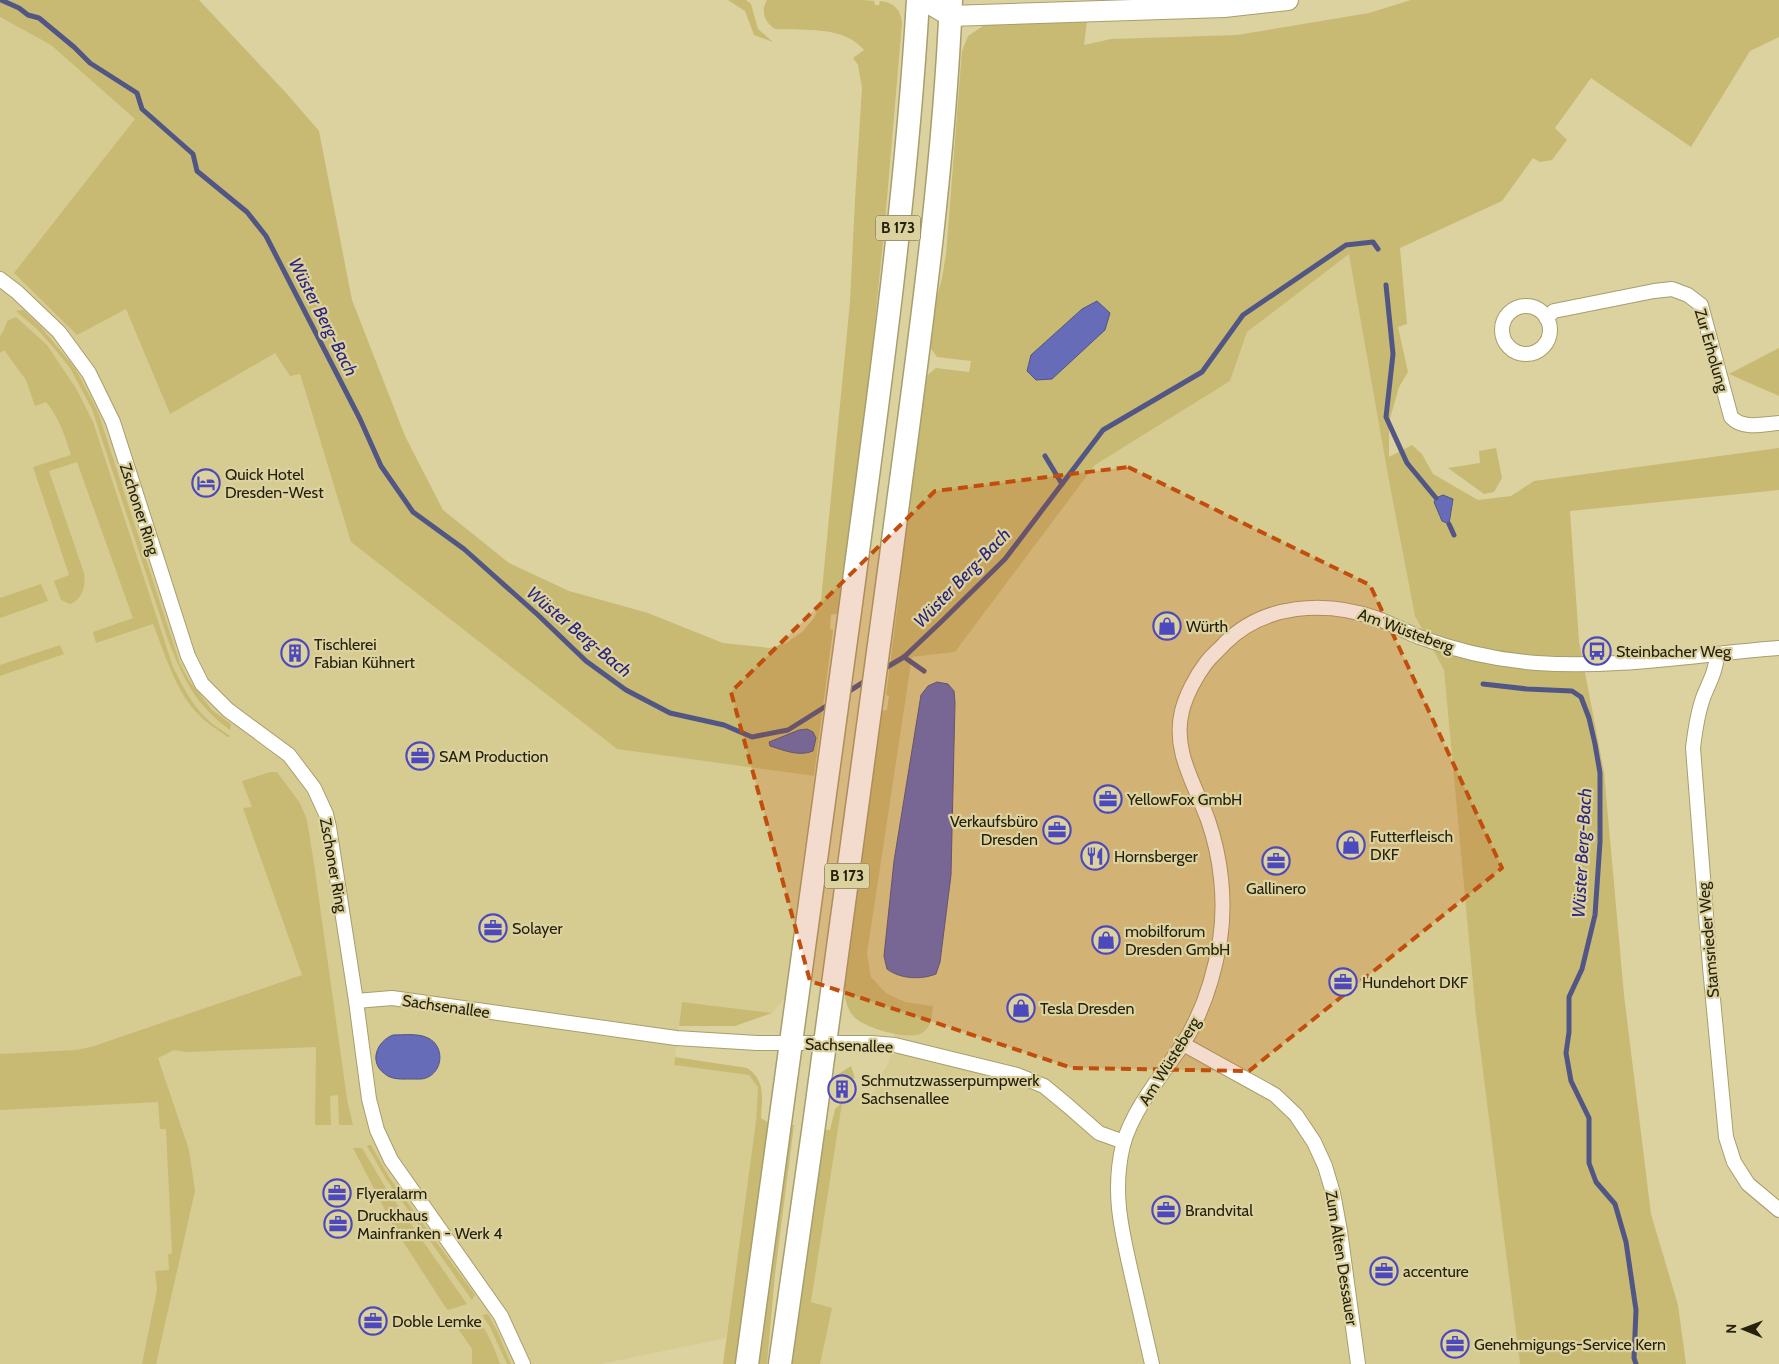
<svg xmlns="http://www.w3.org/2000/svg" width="1779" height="1364" font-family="Cabin,sans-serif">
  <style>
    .built { fill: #d6cb90 }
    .green { fill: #c8ba72 }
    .water { fill: #666cb8; stroke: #525685 }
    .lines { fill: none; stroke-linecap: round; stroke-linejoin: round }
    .stream { stroke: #525685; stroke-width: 5 }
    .minor-casing { stroke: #a89e6d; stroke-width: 16 }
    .secondary-casing { stroke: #a89e6d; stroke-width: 22 }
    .primary-casing { stroke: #a89e6d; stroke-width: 25 }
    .minor { stroke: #fff; stroke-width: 14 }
    .secondary { stroke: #fff; stroke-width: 20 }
    .primary { stroke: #fff; stroke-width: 22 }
    .marked { fill: #c14e0c; fill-opacity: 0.2; stroke: #c14e0c; stroke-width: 4; stroke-dasharray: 10 6; stroke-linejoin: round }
    .labels { text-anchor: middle; stroke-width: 4.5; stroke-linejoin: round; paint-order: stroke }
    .shield { fill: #dcd29f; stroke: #5c5639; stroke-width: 1 }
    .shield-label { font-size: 15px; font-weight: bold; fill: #25210d }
    .street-label { font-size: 16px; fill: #25210d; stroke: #dcd29f }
    .poi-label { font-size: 16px; fill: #25210d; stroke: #dcd29f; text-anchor: start }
    .water-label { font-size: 18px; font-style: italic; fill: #2b237e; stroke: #dcd29f }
  </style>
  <rect width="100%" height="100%" fill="#dcd29f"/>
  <!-- built -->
  <g class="built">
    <polygon points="0,17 51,45 135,119 298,369 351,542 617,749 814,776 785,998 772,1013 682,1002 674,1065 749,1075 758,1086 756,1121 726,1338 601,1364 0,1364"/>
    <polygon points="1350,253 1389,481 1415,616 1444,670 1476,1016 1520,1364 820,1364 831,1309 811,1302 842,1103 874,1092 878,1080 889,1062 895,1033 909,1036 927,1030 933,1006 905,1002 886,993 871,977 867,954 912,657 955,652 1095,465 1230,381 1247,332"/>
  </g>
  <!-- green -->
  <g class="green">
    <path d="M 0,0 L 199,0 L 288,95 L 319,131 L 352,300 L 405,436 L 443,510 L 509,563 L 569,591 L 648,613 L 723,643 L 770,648 L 786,643 L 802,632 L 814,618 L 821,600 L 850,302 L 855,200 L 862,88 L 858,65 L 853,58 L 864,50 C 843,25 805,31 775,29 C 765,22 760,12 767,0 L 863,0 L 874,1 L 875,5 L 879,5 L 880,1 C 893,2 901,9 902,23 L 885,222 L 868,391 L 840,613 L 831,615 L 830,629 L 833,630 L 814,776 L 617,749 L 351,542 L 300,374 L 290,376 L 275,353 L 170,414 L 126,309 L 77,335 L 14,273 L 135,119 L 51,45 L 0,17 Z"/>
    <polygon points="728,0 746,0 751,4 758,29 773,42 754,35 745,11"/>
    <path d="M 1411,0 L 1779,0 L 1779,37 L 1750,51 L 1691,147 L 1591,78 L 1555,128 L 1567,140 L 1552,160 L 1540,162 L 1533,158 L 1502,201 L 1400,248 L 1407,324 L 1398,327 L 1408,372 L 1399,387 L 1389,422 L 1389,457 L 1412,445 L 1422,454 L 1433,474 L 1478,500 L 1511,496 L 1534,481 L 1779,448 L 1779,490 L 1570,511 L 1579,641 L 1604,772 L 1624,995 L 1651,1214 L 1678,1305 L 1686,1364 L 1520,1364 L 1476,1016 L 1444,670 L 1415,616 L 1389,481 L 1349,254 L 1247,332 L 1230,381 L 1095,465 L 955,652 L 912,657 L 867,954 L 871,977 L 886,993 L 905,1002 L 933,1006 C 932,1014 932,1025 925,1031 C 913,1043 864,1028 854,1017 C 844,1006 844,990 844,976 L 880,711 L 887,710 L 889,696 L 886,695 L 900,587 L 896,587 L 922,380 L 936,368 L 969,372 L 971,361 L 937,357 L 927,343 L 927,337 L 942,278 L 946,255 L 962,51 L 968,36 L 983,26 L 999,22 L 1087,21 L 1084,45 L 1111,39 L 1237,35 L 1369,13 Z"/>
    <path d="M 23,310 L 40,326 L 75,368 L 98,412 L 180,664 L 188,679 L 212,710 L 231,724 L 230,730 C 194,704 182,676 167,637 L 92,409 L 70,368 L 54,348 L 38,330 L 16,311 Z"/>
    <path d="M 16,317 L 47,345 L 77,390 L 93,422 L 173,667 C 182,685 192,705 207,719 C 214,726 222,730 230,736 L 228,737 C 219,731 208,724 200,716 C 176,693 165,654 153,624 L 96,643 L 93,632 L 133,618 L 77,462 L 49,471 L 84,573 C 86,585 83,599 70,604 L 61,600 L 54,581 L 69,575 L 33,467 L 71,455 C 65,436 59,417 46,402 L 35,406 L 26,380 L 4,350 L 0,353 L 0,336 L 4,330 L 7,321 Z"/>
    <polygon points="1779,348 1779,396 1729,374"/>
    <polygon points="1496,448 1502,478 1494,492 1484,494 1448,468 1480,463 1479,451"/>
    <polygon points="41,584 48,601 0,618 0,598"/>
    <polygon points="60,645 64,654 0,676 0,665"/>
    <polygon points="270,772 277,772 300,803 307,820 314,864 347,1099 353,1125 339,1125 338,1095 330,1096 331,1125 315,1125 316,1047 186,1052 174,1050 158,1058 189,1150 195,1191 156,1364 142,1364 157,1290 155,1271 169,1270 168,1254 172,1254 166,1129 160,1129 158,1102 0,1110 0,1054 76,1050 91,1047 302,975 243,808 252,807 242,781"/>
    <polygon points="682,1002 772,1013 735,1026 679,1026"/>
    <path d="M 675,1057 L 747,1068 C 766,1080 762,1098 761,1118 L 769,1123 L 737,1364 L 723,1364 L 756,1121 L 758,1087 L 749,1075 L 674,1065 Z"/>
    <polygon points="851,1066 855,1078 849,1079 847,1074 842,1076 838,1083 831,1085 837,1075"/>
    <polygon points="842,1103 811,1302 832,1308 820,1364 789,1364 821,1129 830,1130 835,1109"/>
    <polygon points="789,1125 794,1125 775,1274 767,1364 757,1364"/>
    <polygon points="368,1145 371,1145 389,1177 475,1295 472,1300 386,1179 367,1146"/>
    <polygon points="353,1148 362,1148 387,1190 467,1304 448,1310 446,1308 395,1229"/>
    <polygon points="488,1314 497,1331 511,1364 507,1364 490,1327 482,1315"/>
    <path d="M 477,1318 C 488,1332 494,1347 500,1364 L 472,1364 L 472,1349 L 459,1330 L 460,1325 Z"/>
  </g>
  <!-- water -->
  <g class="water">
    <polygon points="1097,301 1110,313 1105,330 1052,379 1036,380 1027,371 1031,355 1082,309"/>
    <polygon points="1443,495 1453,499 1449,524 1442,521 1434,502 1436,498"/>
    <path d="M 937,682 L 948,684 L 954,691 L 955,702 L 951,875 L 940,962 L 936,974 C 921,980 900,979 887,969 L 884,956 L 894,861 L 921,695 L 928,686 Z"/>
    <path d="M 807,729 L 813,732 L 816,738 L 813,751 C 799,757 783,750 770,746 L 769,742 L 799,730 Z"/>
    <path d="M 393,1035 C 404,1035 418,1033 428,1038 C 443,1045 444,1067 430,1076 C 424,1080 418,1079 411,1079 C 402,1079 392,1080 385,1074 C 368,1062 377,1041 393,1035 Z"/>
  </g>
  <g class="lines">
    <!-- stream -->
    <g class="stream">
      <polyline points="1,0 19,8 28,15 39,18 74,47 90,63 137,93 142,109 193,154 197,171 247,212 266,236 360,419 381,466 413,512 464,549 538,615 586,661 626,690 670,713 724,725 752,737 788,730 831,703"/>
      <polyline points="1386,285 1393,354 1386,417 1407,463 1436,498"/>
      <polyline points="1045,456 1062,484"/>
      <polyline points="1449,524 1454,535"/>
      <polyline points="904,657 924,671"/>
      <polyline points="882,670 904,657 942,621 1005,559 1103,430 1202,372 1243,315 1346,245 1373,242 1378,249"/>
      <polyline points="1483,684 1527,689 1572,691 1581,697 1589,718 1595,744 1600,773 1600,842 1595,915 1582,969 1569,997 1569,1032 1566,1053 1571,1081 1589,1118 1589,1163 1596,1182 1615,1204 1626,1242 1636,1310 1634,1358 1636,1364"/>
      <polyline points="846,693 867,680"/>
    </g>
    <!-- minor casing -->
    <g class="minor-casing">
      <g id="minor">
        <polyline points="0,279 17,292 59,332 89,373 113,422 188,656 202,684 228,710 289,755 314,788 326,814 329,827 356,1001 369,1099 377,1130 391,1160 501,1316 523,1364"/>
        <circle cx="1526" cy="330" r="24"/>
        <path d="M 1546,318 L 1554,311 L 1654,291 L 1672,289 L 1688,295 L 1701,305 L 1731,417 C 1743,430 1763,424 1779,423"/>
        <path d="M 1717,654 C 1716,672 1709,682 1703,698 C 1697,715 1695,731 1693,748 L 1710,967 L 1726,1137 L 1734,1162 L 1748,1184 L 1779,1210"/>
        <polyline points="356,1001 392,998 676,1038 757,1043 871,1043 895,1045 1017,1075 1044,1086 1067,1105 1099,1133 1124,1142"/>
        <polyline points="1183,1044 1275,1095 1296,1115 1314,1142 1325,1166 1333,1193 1340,1231 1358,1364"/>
        <path d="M 1152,1364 C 1145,1333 1138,1303 1131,1272 C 1121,1228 1112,1191 1123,1145 C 1132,1111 1161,1076 1181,1047 C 1202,1015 1214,977 1220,940 C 1226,901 1221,857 1208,820 C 1195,784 1172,751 1182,711 C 1186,695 1196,676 1206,663 C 1211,656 1219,650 1225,643 C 1264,604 1325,600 1376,618 C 1390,623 1404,631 1419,637 C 1457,651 1496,660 1537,663 C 1617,669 1699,654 1779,648"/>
      </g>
    </g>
    <!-- secondary casing -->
    <g class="secondary-casing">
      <polyline id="secondary" points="923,0 950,16 1224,7 1288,0"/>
    </g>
    <!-- primary casing -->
    <g class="primary-casing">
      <g id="primary">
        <path d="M 747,1364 C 781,1113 816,862 850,611 C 877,408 906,204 918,0"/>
        <path d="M 780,1364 C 819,1095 855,826 891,556 C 915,372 943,186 951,0"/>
      </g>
    </g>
    <!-- minor -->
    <use href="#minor" class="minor"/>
    <!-- secondary -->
    <use href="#secondary" class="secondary"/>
    <!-- primary -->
    <use href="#primary" class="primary"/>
  </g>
  <!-- marked area -->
  <path class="marked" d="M 1128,467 L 1370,585 L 1502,868 L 1249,1071 L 1072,1068 L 810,981 L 731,692 L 935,491 Z"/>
  <!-- icons -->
  <defs>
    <g id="hotel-ring" transform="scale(1.4375)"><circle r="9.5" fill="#dcd29f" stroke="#4c48be" stroke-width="1.5"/><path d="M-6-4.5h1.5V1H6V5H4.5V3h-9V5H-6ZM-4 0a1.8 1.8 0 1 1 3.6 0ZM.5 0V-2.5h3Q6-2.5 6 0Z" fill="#4c48be"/></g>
    <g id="shop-ring" transform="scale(1.4375)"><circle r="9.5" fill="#dcd29f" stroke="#4c48be" stroke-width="1.5"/><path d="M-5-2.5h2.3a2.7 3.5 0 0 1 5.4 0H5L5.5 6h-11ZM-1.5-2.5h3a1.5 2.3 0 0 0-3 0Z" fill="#4c48be"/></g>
    <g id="bus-ring" transform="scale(1.4375)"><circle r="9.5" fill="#dcd29f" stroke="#4c48be" stroke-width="1.5"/><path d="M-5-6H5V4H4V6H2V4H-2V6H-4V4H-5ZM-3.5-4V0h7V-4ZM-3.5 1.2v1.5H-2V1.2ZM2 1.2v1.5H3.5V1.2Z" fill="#4c48be"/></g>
    <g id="building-ring" transform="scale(1.4375)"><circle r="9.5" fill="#dcd29f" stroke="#4c48be" stroke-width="1.5"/><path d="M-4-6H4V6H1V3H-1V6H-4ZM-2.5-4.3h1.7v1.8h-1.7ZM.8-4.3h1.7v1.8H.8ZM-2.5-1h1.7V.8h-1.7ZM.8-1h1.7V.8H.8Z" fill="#4c48be"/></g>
    <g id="office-ring" transform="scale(1.4375)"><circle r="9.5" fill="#dcd29f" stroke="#4c48be" stroke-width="1.5"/><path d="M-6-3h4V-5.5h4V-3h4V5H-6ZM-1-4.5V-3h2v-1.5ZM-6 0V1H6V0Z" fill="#4c48be"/></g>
    <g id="restaurant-ring" transform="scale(1.4375)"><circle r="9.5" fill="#dcd29f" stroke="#4c48be" stroke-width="1.5"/><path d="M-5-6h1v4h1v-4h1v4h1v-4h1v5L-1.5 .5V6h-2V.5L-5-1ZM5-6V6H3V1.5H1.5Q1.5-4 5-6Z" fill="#4c48be"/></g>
  </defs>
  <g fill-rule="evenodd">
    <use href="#hotel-ring" x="206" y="483"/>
    <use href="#shop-ring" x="1167" y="626"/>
    <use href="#bus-ring" x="1597" y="651"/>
    <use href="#building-ring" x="295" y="653"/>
    <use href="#office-ring" x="420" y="756"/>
    <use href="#office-ring" x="1108" y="799"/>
    <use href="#office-ring" x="1057" y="830"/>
    <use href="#shop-ring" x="1351" y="845"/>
    <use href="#restaurant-ring" x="1095" y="856"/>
    <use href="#office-ring" x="1276" y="861"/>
    <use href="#office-ring" x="493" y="928"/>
    <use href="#shop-ring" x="1106" y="940"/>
    <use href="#office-ring" x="1343" y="982"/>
    <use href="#shop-ring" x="1021" y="1008"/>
    <use href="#building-ring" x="842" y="1089"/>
    <use href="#office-ring" x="337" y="1193"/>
    <use href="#office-ring" x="1166" y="1210"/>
    <use href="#office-ring" x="338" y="1224"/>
    <use href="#office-ring" x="1384" y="1271"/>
    <use href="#office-ring" x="373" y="1321"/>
    <use href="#office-ring" x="1455" y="1344"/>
  </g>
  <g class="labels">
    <!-- shield labels -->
    <g class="shield">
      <rect x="875.5" y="215.5" width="45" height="25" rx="4"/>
      <rect x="824.5" y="863.5" width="45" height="25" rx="4"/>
    </g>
    <g class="shield-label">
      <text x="898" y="233">B 173</text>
      <text x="847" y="881">B 173</text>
    </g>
    <!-- street labels -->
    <g class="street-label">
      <text transform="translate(1712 350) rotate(74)" y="6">Zur Erholung</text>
      <text transform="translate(140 509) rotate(72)" y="6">Zschoner Ring</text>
      <text transform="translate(1406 630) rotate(20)" y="6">Am Wüsteberg</text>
      <text transform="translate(334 865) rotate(80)" y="6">Zschoner Ring</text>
      <text transform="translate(1708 940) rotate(-95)" y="6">Stamsrieder Weg</text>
      <text transform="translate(446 1006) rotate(8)" y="6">Sachsenallee</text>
      <text transform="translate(849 1045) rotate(2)" y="6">Sachsenallee</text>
      <text transform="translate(1169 1061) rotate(-58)" y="6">Am Wüsteberg</text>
      <text transform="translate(1342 1258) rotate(81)" y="6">Zum Alten Dessauer</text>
    </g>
    <!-- poi labels -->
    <g class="poi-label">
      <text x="225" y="480">Quick Hotel<tspan x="225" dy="18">Dresden-West</tspan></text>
      <text x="1186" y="632">Würth</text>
      <text x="314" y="650">Tischlerei<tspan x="314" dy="18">Fabian Kühnert</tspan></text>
      <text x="1616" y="657">Steinbacher Weg</text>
      <text x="439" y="762">SAM Production</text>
      <text x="1127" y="805">YellowFox GmbH</text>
      <text x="1038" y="827" text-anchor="end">Verkaufsbüro<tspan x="1038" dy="18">Dresden</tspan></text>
      <text x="1370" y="842">Futterfleisch<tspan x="1370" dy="18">DKF</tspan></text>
      <text x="1114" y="862">Hornsberger</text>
      <text x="1276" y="894" text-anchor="middle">Gallinero</text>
      <text x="512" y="934">Solayer</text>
      <text x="1125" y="937">mobilforum<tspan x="1125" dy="18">Dresden GmbH</tspan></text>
      <text x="1362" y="988">Hundehort DKF</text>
      <text x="1040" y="1014">Tesla Dresden</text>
      <text x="861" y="1086">Schmutzwasserpumpwerk<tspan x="861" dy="18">Sachsenallee</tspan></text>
      <text x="356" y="1199">Flyeralarm</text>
      <text x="1185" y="1216">Brandvital</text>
      <text x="357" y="1221">Druckhaus<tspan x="357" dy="18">Mainfranken - Werk 4</tspan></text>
      <text x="1403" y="1277">accenture</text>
      <text x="392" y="1327">Doble Lemke</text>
      <text x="1474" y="1350">Genehmigungs-Service Kern</text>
    </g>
    <!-- water labels -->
    <g class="water-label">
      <text transform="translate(323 317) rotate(63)" y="6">Wüster Berg-Bach</text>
      <text transform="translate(962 578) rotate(-46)" y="6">Wüster Berg-Bach</text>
      <text transform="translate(579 632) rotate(40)" y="6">Wüster Berg-Bach</text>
      <text transform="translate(1582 853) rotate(-87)" y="6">Wüster Berg-Bach</text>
    </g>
  </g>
  <!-- north arrow -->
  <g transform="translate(1744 1329) rotate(271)" stroke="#dcd29f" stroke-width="4" paint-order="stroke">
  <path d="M0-4L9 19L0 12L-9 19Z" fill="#25210d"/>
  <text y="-8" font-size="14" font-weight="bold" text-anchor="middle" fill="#25210d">N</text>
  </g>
</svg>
